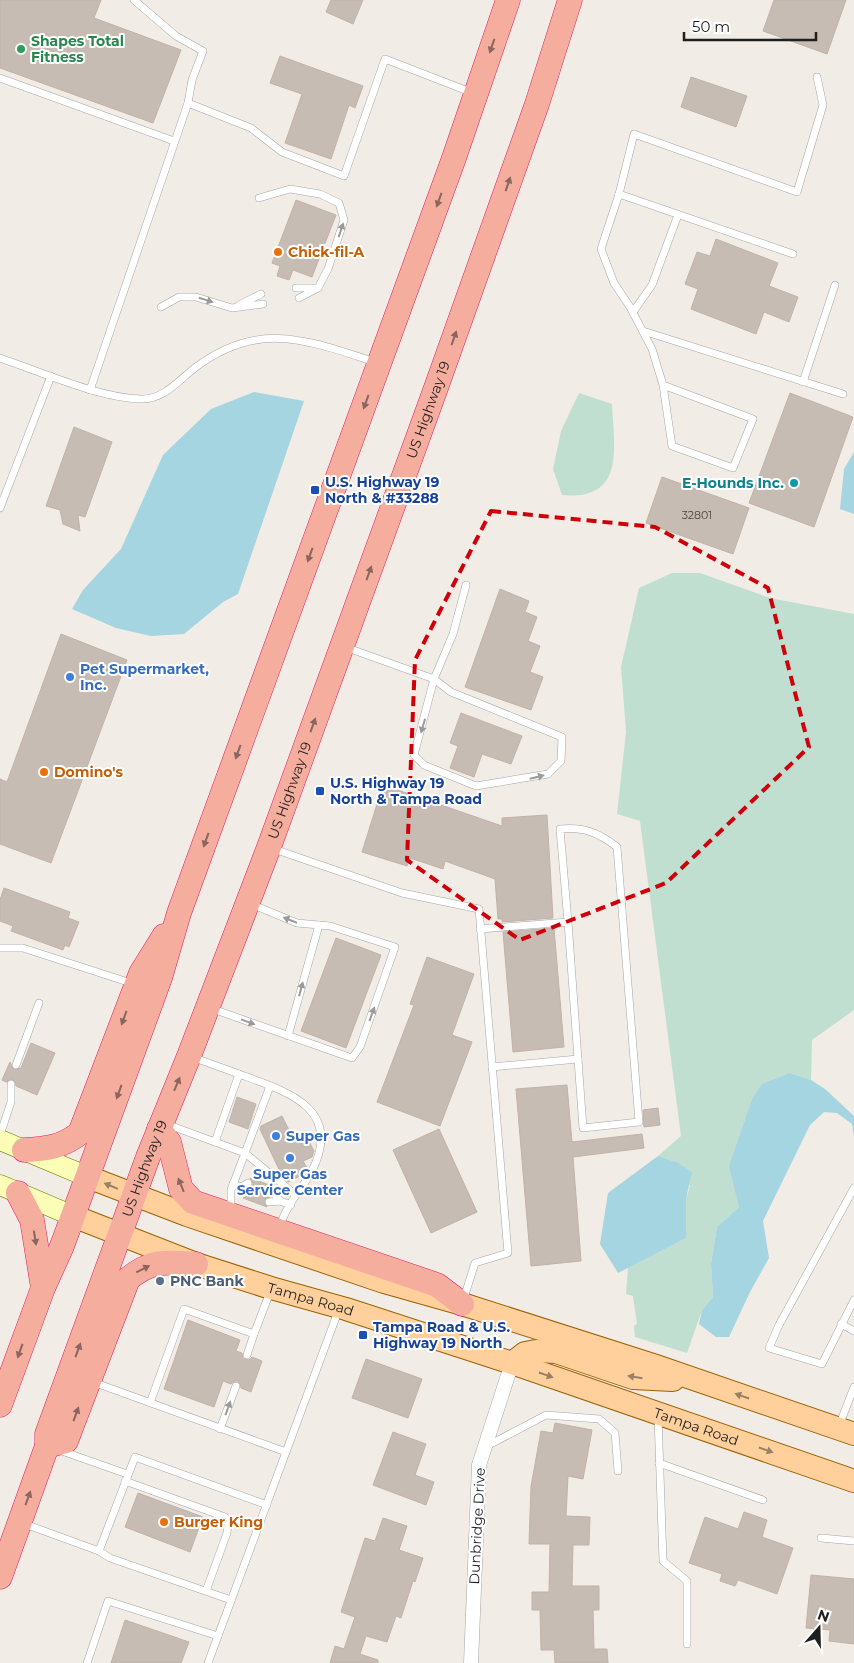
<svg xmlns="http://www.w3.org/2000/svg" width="854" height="1663" font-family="Montserrat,sans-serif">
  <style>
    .wetland { fill: #c1dfd0 }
    .water { fill: #a4d5e0 }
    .building { fill: #c6bcb4; stroke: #c3b2a7 }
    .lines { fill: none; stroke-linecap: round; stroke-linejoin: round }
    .service-casing { stroke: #a6a6a6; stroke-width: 8 }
    .minor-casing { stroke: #a6a6a6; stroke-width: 15 }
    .secondary-casing { stroke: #757d00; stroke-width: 21 }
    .primary-casing { stroke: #9b6100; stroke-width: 24 }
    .trunk-casing { stroke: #e41d6a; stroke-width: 25 }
    .service { stroke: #fff; stroke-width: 7 }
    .minor { stroke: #fff; stroke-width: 14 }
    .secondary { stroke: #fcfdb7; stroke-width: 20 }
    .primary { stroke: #ffd09c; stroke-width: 22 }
    .trunk { stroke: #f5ad9e; stroke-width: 24 }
    .oneway { fill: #8a665e }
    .oneway2 { fill: #9a9a9a }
    .oneway3 { fill: #9a8064 }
    .marked { fill: none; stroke: #cf0009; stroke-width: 4; stroke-dasharray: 10 6; stroke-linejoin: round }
    .leisure-dot { fill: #2e9e5b; stroke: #fff; stroke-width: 2 }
    .food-dot { fill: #e8710a; stroke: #fff; stroke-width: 2 }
    .culture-dot { fill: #0f9aa8; stroke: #fff; stroke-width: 2 }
    .transit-dot { fill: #1a4fb4; stroke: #fff; stroke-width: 2 }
    .shop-dot { fill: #3f7fe0; stroke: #fff; stroke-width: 2 }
    .service-dot { fill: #5c6f8a; stroke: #fff; stroke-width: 2 }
    .labels { text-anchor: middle; stroke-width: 4; stroke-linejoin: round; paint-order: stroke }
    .number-label { font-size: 11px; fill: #494644 }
    .leisure-label { font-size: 14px; font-weight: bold; fill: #27864d; stroke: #fff; text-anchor: start }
    .food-label { font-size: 14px; font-weight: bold; fill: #c56008; stroke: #fff; text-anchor: start }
    .street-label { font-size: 14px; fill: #1f1f1f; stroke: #fff }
    .transit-label { font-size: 14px; font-weight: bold; fill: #164399; stroke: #fff; text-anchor: start }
    .culture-label { font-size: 14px; font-weight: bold; fill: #0d838f; stroke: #fff; text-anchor: end }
    .shop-label { font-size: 14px; font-weight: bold; fill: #366cbe; stroke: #fff; text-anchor: start }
    .service-label { font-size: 14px; font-weight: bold; fill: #4e5e75; stroke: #fff; text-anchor: start }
  </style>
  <rect width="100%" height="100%" fill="#f1ece5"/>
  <!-- wetland -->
  <g class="wetland">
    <path d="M 579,393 L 612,404 C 614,448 626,501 562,495 L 553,469 L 561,431 Z"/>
    <polygon points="672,573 700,573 770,598 854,614 854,1010 812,1040 811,1080 790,1073 736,1191 739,1207 717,1227 711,1264 713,1297 702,1310 687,1353 635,1337 634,1326 637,1324 633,1296 626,1294 628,1267 686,1238 686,1199 690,1186 676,1162 658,1156 681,1136 640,821 617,814 626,732 621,667 639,588"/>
  </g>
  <!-- water -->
  <g class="water">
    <polygon points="254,392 304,401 238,594 223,602 184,634 151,636 116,628 72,609 83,590 121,549 163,455 211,409"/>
    <polygon points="854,452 854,514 840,509 844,469"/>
    <polygon points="790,1073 811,1080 825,1089 854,1116 854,1136 852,1124 837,1113 824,1112 810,1125 763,1221 769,1258 750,1292 729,1337 716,1337 699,1324 702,1310 713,1297 711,1264 717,1227 739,1207 729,1166 753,1097 762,1084"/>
    <polygon points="658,1156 676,1162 692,1172 686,1199 686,1238 618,1273 600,1244 608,1193"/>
  </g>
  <!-- building -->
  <g class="building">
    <polygon points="0,0 101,0 94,18 181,50 153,123 0,68"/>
    <polygon points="331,0 363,0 353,24 326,12"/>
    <polygon points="774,0 846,0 827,54 763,31"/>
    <polygon points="280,56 363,86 355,108 349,105 331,159 285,143 302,94 270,83"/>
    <polygon points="691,77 747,96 736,127 681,107"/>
    <polygon points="296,200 336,215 312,277 293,270 289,280 277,276 280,266 272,263"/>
    <polygon points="716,239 778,263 769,286 798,297 789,322 764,312 756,334 691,309 698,289 685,284 697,252 710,256"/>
    <polygon points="790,393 853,417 814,527 749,503"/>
    <polygon points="74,427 112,442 85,517 78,515 80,531 63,524 60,510 46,506"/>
    <polygon points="662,477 749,508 733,554 646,523"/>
    <polygon points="500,589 529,601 525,612 537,617 528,641 540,646 530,672 543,677 531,710 465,687"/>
    <polygon points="61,634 127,660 51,863 0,844 0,779 7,782"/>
    <polygon points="461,713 522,736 511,764 482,754 474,777 450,768 458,746 450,743"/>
    <polygon points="383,785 502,826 502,818 547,815 553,918 502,922 502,919 498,919 495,879 445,861 443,869 410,858 407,866 362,852"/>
    <polygon points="4,888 70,912 68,918 79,922 69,947 65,945 63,950 11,931 13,926 0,921 0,900"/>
    <polygon points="554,928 564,1047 513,1052 503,932"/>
    <polygon points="336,938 381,955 346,1048 301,1031"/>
    <polygon points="427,957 474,974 452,1035 472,1042 440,1126 377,1102 414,1005 410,1004"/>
    <polygon points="31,1043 55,1053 37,1095 16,1086 13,1079 6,1082 2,1080 10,1062 14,1070 21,1068"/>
    <polygon points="567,1085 572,1142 642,1134 644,1148 573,1157 581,1261 531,1266 516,1089"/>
    <polygon points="237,1097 256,1104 248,1129 229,1122"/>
    <polygon points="658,1108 660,1125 644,1127 643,1110"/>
    <polygon points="282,1116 293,1138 304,1132 314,1151 312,1157 303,1161 307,1168 304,1174 288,1182 283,1178 260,1129 261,1126"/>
    <polygon points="439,1129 477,1212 431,1233 393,1150"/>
    <polygon points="250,1178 275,1187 269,1188 268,1192 270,1197 264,1200 267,1207 243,1198 250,1195 249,1189 253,1184"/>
    <polygon points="188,1320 240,1340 236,1351 242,1353 243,1359 249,1360 252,1357 262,1361 251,1392 241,1388 238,1381 235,1381 231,1384 223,1381 214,1407 164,1389"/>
    <polygon points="366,1359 422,1379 408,1418 352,1398"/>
    <polygon points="555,1423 592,1430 583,1479 568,1476 566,1516 590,1517 589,1545 573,1545 572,1586 599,1586 599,1610 593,1610 594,1649 607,1649 608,1663 555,1663 554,1650 541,1650 540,1610 532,1610 532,1592 549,1592 550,1544 529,1544 531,1486 541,1431 553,1433"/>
    <polygon points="393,1432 426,1444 415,1475 434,1482 426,1505 373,1485"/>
    <polygon points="138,1493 203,1517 190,1552 125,1527"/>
    <polygon points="744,1512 767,1520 762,1537 793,1548 777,1594 738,1580 735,1586 720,1581 722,1574 689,1563 705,1517 738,1529"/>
    <polygon points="383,1518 407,1526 399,1550 423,1558 415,1582 413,1581 401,1618 396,1616 387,1642 366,1636 360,1654 378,1660 378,1663 330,1663 335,1646 344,1649 355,1617 341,1612 365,1538 375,1541"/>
    <polygon points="811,1575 854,1579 854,1644 829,1641 830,1630 806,1628"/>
    <polygon points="125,1620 189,1642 181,1663 111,1663"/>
  </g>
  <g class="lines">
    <!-- service casing -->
    <g class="service-casing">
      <g id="service">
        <polyline points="134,0 176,36 203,51 192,80 188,103"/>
        <polyline points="0,78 174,141"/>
        <polyline points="619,194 793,254"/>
        <polyline points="259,198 290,189 320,194 339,203 344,220 328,269 318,288 299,298"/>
        <polyline points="296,288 318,288"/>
        <polyline points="239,305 261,294"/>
        <polyline points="161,307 179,297 196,297 232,308 263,304"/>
        <polyline points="633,312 652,285 678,215"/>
        <polyline points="643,331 843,394"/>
        <path d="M 0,358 C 41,372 99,398 141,399 C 164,400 180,379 196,367 C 259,320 307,340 375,362"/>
        <polyline points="803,382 835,285"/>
        <polyline points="663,385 753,419 733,468 672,446 663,385 652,349 630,307 614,283 601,249 619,194 634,134 797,192 823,105 817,77"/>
        <polyline points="90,390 188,103 251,128 282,152 344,176 385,59 473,93"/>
        <polyline points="0,508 51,376"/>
        <polyline points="345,647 434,679 414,755 424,765 476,786 548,774 561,761 562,737 451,692 434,679 453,634 466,585"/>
        <polyline points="271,848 402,893 479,909 508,1253 475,1263 463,1301"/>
        <path d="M 480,929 L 568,922 L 560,829 C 583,827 598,832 617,847 L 639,1122 L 583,1128 L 568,922"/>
        <polyline points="0,948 23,948 134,984"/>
        <polyline points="210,1008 352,1058 360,1047 395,947 330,926 297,923 251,904"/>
        <polyline points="288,1036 319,925"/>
        <polyline points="192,1057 239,1074 215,1142"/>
        <polyline points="16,1065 39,1003"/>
        <polyline points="492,1067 578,1059"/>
        <path d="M 239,1074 C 285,1091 344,1107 312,1171 C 302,1189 285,1206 280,1227"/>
        <polyline points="270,1086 245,1153 296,1195"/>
        <polyline points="166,1124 245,1153 231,1190 231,1210"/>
        <polyline points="0,1135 11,1102 11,1084"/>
        <polyline points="233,1184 241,1187 245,1193"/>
        <polyline points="241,1187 248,1183"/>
        <polyline points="854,1188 779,1325 769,1348 822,1364 854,1300"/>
        <polyline points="273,1192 280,1201"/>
        <polyline points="269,1202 280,1201 291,1205"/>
        <polyline points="841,1324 854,1331"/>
        <polyline points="247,1355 254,1334"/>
        <polyline points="93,1382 286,1452 208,1663"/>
        <polyline points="150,1403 184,1309 254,1334 270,1292"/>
        <polyline points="658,1416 663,1561 687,1581 687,1644"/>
        <polyline points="839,1426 854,1387"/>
        <polyline points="220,1429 236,1386"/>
        <polyline points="485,1447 546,1415 599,1419 615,1433 618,1471"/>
        <polyline points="59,1450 127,1474"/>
        <polyline points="286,1452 339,1309"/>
        <polyline points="659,1463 763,1500"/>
        <polyline points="125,1481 225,1517 228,1524 227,1533 206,1591"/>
        <polyline points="22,1523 99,1551 110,1558 231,1600"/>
        <polyline points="821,1538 854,1541"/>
        <polyline points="99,1551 135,1457 267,1505"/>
        <polyline points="87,1663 108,1601 218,1636"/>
      </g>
    </g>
    <!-- minor casing -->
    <g class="minor-casing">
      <polyline id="minor" points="471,1663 479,1465 512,1363"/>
    </g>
    <!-- secondary casing -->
    <g class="secondary-casing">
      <g id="secondary">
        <polyline points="0,1140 88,1177"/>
        <polyline points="0,1185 73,1216"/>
      </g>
    </g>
    <!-- primary casing -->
    <g class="primary-casing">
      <g id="primary">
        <polyline points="88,1177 187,1215 384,1282 462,1304 656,1366 854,1434"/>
        <path id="s1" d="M 73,1216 L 196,1264 L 271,1288 L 346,1309 L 512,1363 L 854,1481"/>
        <polyline points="512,1363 525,1353 536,1351 556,1352 633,1378 673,1380"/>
      </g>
    </g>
    <!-- trunk casing -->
    <g class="trunk-casing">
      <g id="trunk">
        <polyline points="159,1129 169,1142 181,1189 193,1202 437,1285 462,1304"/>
        <path d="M 24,1150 C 47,1149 62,1147 80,1133 L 141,973 L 164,936"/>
        <polyline points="18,1193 32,1220 43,1288"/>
        <polyline points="0,1405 43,1288 62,1246 160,978 179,913 454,158 508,0"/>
        <path d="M 47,1446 L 66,1441 L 128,1279 C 152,1259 167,1262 196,1264"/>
        <path id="s2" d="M 0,1577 L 47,1446 L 47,1434 L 148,1157 L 189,1056 L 269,847 L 437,385 L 537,104 L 570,0"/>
      </g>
    </g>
    <!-- service -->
    <use href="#service" class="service"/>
    <!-- minor -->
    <use href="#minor" class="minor"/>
    <!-- secondary -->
    <use href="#secondary" class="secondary"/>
    <!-- primary -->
    <use href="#primary" class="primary"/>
    <!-- trunk -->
    <use href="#trunk" class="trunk"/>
  </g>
  <!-- one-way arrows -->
  <defs><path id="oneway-solid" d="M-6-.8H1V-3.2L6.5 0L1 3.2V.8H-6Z" transform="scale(1.25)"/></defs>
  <g class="oneway">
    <use href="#oneway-solid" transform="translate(492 46) rotate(109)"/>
    <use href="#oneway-solid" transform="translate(508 184) rotate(-71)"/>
    <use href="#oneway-solid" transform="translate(439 200) rotate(110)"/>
    <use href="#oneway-solid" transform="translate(454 338) rotate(-71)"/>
    <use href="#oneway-solid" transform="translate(366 402) rotate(110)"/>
    <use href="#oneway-solid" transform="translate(310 555) rotate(110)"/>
    <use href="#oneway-solid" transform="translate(369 573) rotate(-70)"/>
    <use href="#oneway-solid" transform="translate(313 725) rotate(-70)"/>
    <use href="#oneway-solid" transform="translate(238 752) rotate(110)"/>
    <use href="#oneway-solid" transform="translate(206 840) rotate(110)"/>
    <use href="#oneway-solid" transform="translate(124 1018) rotate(110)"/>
    <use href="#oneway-solid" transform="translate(177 1084) rotate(-67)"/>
    <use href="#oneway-solid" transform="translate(119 1092) rotate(110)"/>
    <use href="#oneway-solid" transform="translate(181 1185) rotate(-112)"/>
    <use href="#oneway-solid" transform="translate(35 1238) rotate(81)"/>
    <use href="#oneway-solid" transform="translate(143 1269) rotate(-27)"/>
    <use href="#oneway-solid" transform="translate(78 1350) rotate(-70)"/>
    <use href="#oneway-solid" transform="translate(20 1351) rotate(110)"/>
    <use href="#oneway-solid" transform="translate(76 1414) rotate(-70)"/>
    <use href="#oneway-solid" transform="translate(28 1498) rotate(-70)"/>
  </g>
  <g class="oneway2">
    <use href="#oneway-solid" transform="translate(341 230) rotate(-72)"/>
    <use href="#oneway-solid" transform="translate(206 300) rotate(17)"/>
    <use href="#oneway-solid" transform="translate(423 726) rotate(106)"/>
    <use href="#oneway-solid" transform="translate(537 777) rotate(-14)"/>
    <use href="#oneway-solid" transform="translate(290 920) rotate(-158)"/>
    <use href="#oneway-solid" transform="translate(301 989) rotate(-75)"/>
    <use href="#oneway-solid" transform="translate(372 1014) rotate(-70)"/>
    <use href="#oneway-solid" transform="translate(248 1022) rotate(20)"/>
    <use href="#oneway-solid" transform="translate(228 1408) rotate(-70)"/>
  </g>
  <g class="oneway3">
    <use href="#oneway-solid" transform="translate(111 1186) rotate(-157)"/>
    <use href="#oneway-solid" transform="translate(546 1375) rotate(19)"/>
    <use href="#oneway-solid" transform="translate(635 1377) rotate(-171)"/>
    <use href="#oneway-solid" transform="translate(742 1396) rotate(-161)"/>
    <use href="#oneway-solid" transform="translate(766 1450) rotate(19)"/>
  </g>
  <!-- marked area -->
  <path class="marked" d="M 491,511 L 655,527 L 768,588 L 809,747 L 666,883 L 520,940 L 407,860 L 415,660 Z"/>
  <!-- markers -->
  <circle class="leisure-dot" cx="21" cy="49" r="5"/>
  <g class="food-dot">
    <circle cx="278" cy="252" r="5"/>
    <circle cx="44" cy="772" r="5"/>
    <circle cx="164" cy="1522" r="5"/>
  </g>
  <circle class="culture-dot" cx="794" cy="483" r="5"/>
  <g class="transit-dot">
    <rect x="310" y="485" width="10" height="10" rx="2.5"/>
    <rect x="315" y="786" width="10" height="10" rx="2.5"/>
    <rect x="358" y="1330" width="10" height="10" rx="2.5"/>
  </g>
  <g class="shop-dot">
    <circle cx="70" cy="677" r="5"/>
    <circle cx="276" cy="1136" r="5"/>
    <circle cx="290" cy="1158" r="5"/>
  </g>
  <circle class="service-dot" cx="160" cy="1281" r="5"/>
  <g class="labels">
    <!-- number labels -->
    <g class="number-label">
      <text x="697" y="519">32801</text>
    </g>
    <!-- leisure labels -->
    <g class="leisure-label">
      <text x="31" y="46">Shapes Total<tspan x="31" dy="16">Fitness</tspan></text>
    </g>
    <!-- food labels -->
    <g class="food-label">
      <text x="288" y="257">Chick-fil-A</text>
      <text x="54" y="777">Domino's</text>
      <text x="174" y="1527">Burger King</text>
    </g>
    <!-- street labels -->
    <g class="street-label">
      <text dy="5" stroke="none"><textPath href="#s2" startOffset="1244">US Highway 19</textPath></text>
      <text dy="5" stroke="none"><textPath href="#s2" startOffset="839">US Highway 19</textPath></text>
      <text dy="5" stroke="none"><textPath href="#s2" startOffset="434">US Highway 19</textPath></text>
      <text dy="5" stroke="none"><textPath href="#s1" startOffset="252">Tampa Road</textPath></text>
      <text dy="5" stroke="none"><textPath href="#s1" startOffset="658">Tampa Road</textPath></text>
      <text transform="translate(477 1526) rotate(-87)" y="5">Dunbridge Drive</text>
    </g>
    <!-- transit labels -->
    <g class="transit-label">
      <text x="325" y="487">U.S. Highway 19<tspan x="325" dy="16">North &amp; #33288</tspan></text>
      <text x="330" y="788">U.S. Highway 19<tspan x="330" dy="16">North &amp; Tampa Road</tspan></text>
      <text x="373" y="1332">Tampa Road &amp; U.S.<tspan x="373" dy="16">Highway 19 North</tspan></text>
    </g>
    <!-- culture labels -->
    <g class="culture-label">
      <text x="784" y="488">E-Hounds Inc.</text>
    </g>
    <!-- shop labels -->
    <g class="shop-label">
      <text x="80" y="674">Pet Supermarket,<tspan x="80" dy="16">Inc.</tspan></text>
      <text x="286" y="1141">Super Gas</text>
      <text x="290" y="1179" text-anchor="middle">Super Gas<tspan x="290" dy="16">Service Center</tspan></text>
    </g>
    <!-- service labels -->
    <g class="service-label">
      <text x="170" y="1286">PNC Bank</text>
    </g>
  </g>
  <!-- north arrow -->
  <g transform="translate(819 1628) rotate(20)" stroke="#ffffff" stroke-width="4" paint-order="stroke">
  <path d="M0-4L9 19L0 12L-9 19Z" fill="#1f1f1f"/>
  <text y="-8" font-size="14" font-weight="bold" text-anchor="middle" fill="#1f1f1f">N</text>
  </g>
  <!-- scale -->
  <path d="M684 32v8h132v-8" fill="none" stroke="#1f1f1f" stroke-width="2.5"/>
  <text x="692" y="32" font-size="15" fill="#1f1f1f" stroke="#ffffff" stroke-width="4" paint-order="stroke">50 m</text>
</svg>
